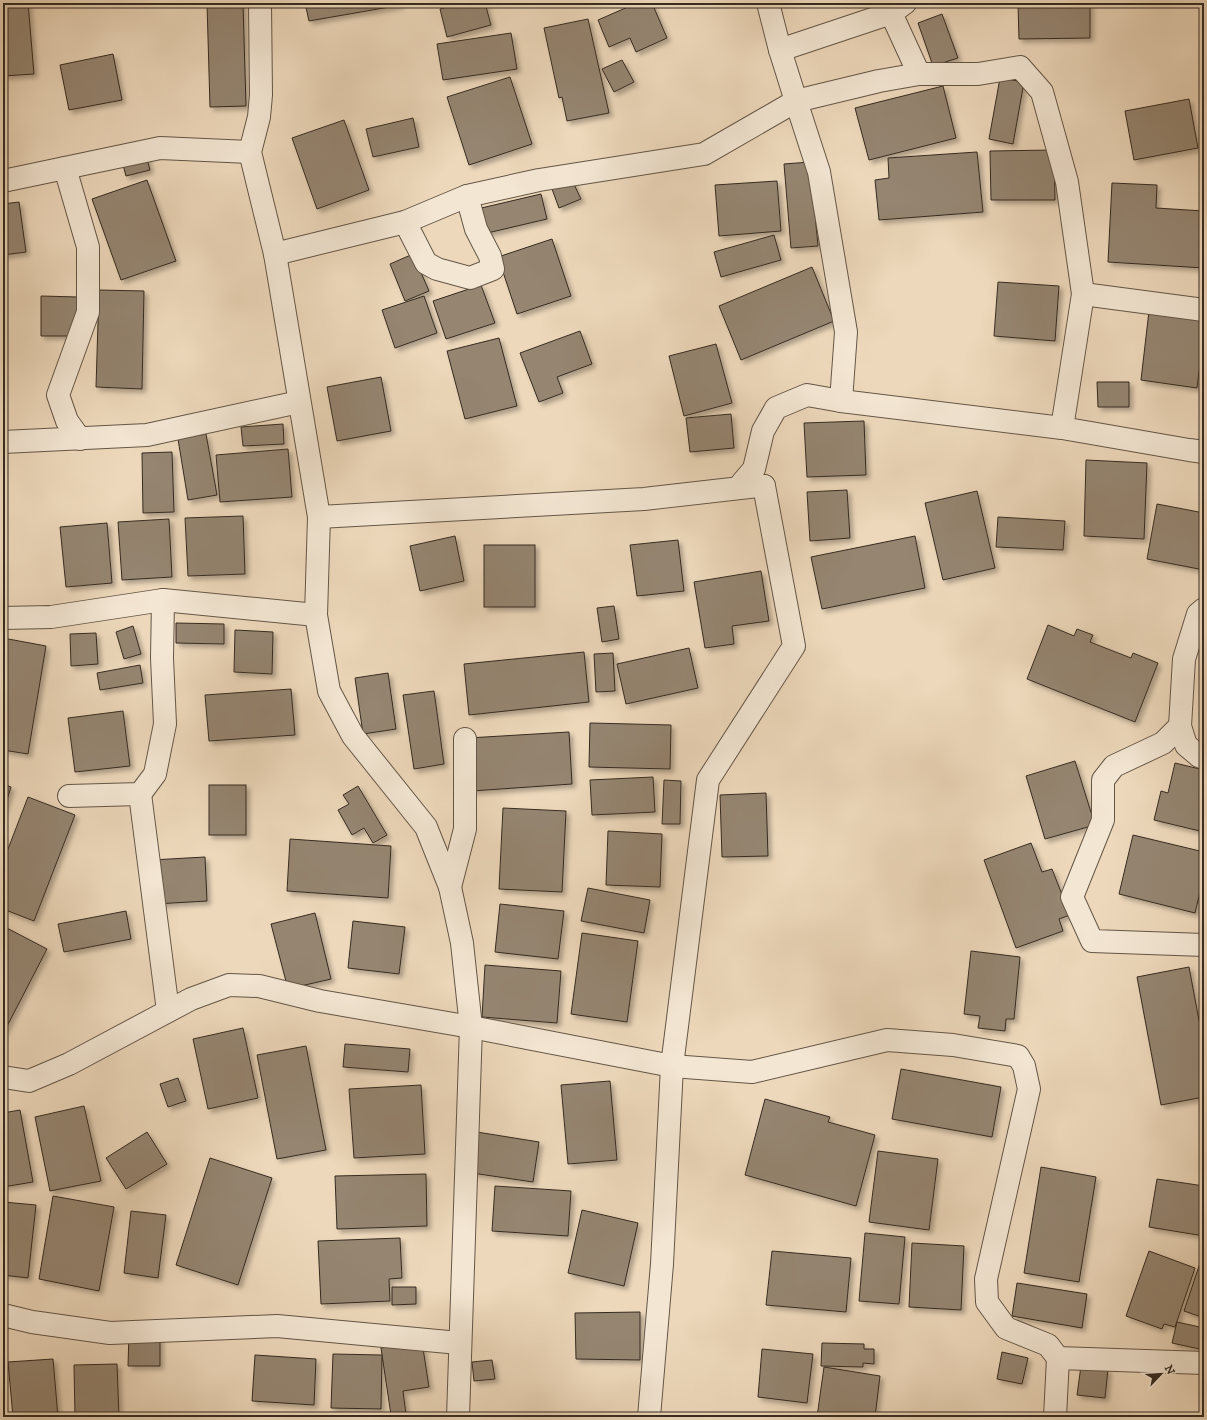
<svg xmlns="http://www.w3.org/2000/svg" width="1207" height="1420" font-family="'IM FELL DW Pica',serif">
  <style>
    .building { fill: #958571; stroke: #362b20; filter: url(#shadow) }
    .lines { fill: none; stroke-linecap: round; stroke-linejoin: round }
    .minor-casing { stroke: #645647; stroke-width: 24 }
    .minor { stroke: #f3e6d3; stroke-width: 22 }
  </style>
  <defs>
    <filter id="shadow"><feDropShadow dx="3.5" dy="3.5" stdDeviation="2" flood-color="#0004"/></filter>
  </defs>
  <rect width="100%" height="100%" fill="#edd8bb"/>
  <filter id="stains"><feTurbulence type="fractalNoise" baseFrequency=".005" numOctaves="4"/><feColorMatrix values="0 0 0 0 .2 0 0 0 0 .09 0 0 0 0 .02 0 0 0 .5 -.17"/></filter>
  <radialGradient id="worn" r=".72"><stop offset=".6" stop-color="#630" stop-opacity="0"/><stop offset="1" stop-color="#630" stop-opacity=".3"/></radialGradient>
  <!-- building -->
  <g class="building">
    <polygon points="3,3 28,3 34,74 3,76"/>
    <polygon points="207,3 243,3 246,106 210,107"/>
    <polygon points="305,3 400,3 401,5 309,21"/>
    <polygon points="463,3 485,3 491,25 447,37 440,9"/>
    <polygon points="637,3 652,3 667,38 636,52 630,38 609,47 598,20"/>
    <polygon points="1018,3 1090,3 1090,38 1019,39"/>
    <polygon points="942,14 958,58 933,66 918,23"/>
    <polygon points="588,19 609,113 567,121 562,97 559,98 544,28"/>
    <polygon points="511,33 517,69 443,80 437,44"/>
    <polygon points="113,54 122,100 69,110 60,65"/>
    <polygon points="622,60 634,82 614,92 602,69"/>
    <polygon points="510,77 532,144 469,165 447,97"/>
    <polygon points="1000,78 1024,82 1013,144 989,139"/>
    <polygon points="943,86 956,138 869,160 855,108"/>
    <polygon points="1189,99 1198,148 1134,160 1125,111"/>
    <polygon points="413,118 419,147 373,157 366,129"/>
    <polygon points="344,120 369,190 317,209 292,138"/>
    <polygon points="1054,150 1055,200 991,200 990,151"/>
    <polygon points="977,152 983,212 879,220 875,180 889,178 888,158"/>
    <polygon points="146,155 150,170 126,176 122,161"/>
    <polygon points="810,162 818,246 791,248 784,164"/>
    <polygon points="147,180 176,261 121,280 92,199"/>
    <polygon points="572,180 581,199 559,208 552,189"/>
    <polygon points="777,181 781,231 719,236 715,185"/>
    <polygon points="1112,183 1157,185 1156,208 1204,211 1204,268 1108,262"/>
    <polygon points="541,194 547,219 483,234 477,209"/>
    <polygon points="19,202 26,252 3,255 3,204"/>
    <polygon points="774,235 781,260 721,277 714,252"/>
    <polygon points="552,239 571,296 517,314 498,257"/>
    <polygon points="413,254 429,291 405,301 390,264"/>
    <polygon points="812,267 834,321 741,360 719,306"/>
    <polygon points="998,282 1059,286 1055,341 994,336"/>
    <polygon points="481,285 495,323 446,339 433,301"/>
    <polygon points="99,290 144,291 142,389 96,387"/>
    <polygon points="41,296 78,297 77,336 41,336"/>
    <polygon points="424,296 437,333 395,348 382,310"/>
    <polygon points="1149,311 1204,318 1204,333 1197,388 1141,380"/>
    <polygon points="580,331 592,364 557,377 563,393 539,402 520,353"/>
    <polygon points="499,338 517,406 465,419 447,351"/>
    <polygon points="716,344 732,403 684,416 669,356"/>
    <polygon points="381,377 391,431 337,441 327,387"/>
    <polygon points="1097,382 1129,382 1129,407 1098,407"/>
    <polygon points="731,414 734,448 690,452 686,418"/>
    <polygon points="864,421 866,475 807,477 804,423"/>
    <polygon points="283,424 284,444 243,446 241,427"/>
    <polygon points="206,434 217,495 188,500 178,439"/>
    <polygon points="288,449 292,497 220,502 216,455"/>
    <polygon points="172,452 174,512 143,513 142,453"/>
    <polygon points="1086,460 1147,463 1144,539 1084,536"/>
    <polygon points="847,490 850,538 810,541 807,492"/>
    <polygon points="977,491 995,568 943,580 925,503"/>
    <polygon points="1157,504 1204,513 1204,570 1147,559"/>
    <polygon points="243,516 245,574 188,576 185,518"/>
    <polygon points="998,517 1065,521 1063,550 996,547"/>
    <polygon points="169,519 172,577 122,580 118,522"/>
    <polygon points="107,523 112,583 66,587 60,527"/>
    <polygon points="455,536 464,581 420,591 410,546"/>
    <polygon points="915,536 925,588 822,609 811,557"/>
    <polygon points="678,540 684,591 637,596 630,545"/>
    <rect x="484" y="545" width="51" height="62"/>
    <polygon points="761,571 769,621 732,626 734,644 705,648 694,582"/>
    <polygon points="614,606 619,639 602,642 597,608"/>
    <polygon points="176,623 224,624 224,644 176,643"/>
    <polygon points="1048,625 1074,636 1077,629 1093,635 1090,642 1131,658 1133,653 1158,663 1135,722 1027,679"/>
    <polygon points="133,626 141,654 124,659 116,632"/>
    <polygon points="235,630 273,632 272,674 234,672"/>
    <polygon points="96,633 98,664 71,666 70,634"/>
    <polygon points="3,638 46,646 28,754 3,750"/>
    <polygon points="689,648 698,688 626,704 617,664"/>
    <polygon points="584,652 589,702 469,715 464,664"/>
    <polygon points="613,653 615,691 596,692 594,654"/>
    <polygon points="140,665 143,683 100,690 97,673"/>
    <polygon points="388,673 396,729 363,734 355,678"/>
    <polygon points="291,689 295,735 209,741 205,695"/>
    <polygon points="434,691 444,764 414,769 403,695"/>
    <polygon points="123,711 130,766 75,772 68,718"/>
    <polygon points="590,723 671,725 670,769 589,767"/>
    <polygon points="569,732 572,784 472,791 468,738"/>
    <polygon points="1075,761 1095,825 1045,839 1026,776"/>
    <polygon points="1175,763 1204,770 1204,832 1154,820 1161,791 1168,793"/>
    <polygon points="653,777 655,812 592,815 590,780"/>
    <polygon points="664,780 681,781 680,824 662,824"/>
    <polygon points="3,784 11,787 3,813"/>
    <rect x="209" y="785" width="37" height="50"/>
    <polygon points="358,786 387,835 373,843 364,828 352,835 338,810 349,804 343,795"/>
    <polygon points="766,793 768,856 722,857 720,795"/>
    <polygon points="28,797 75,815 34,921 3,909 3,862"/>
    <polygon points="503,808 566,811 562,892 499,889"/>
    <polygon points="608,831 662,834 660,887 606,885"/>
    <polygon points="1133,835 1204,852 1204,875 1195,913 1119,894"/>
    <polygon points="290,839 391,846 388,898 287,891"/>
    <polygon points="1031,843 1042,872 1052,869 1070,915 1059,919 1063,931 1016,948 984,860"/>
    <polygon points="205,857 207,901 155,904 152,860"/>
    <polygon points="588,888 650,900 644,933 581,921"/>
    <polygon points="500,904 564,911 558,959 495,952"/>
    <polygon points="126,911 131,939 64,952 58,924"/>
    <polygon points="315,913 331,979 288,989 271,924"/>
    <polygon points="353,921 405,927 399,974 348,968"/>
    <polygon points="3,926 47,949 3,1034"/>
    <polygon points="582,933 638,941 627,1022 571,1014"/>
    <polygon points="971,951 1020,957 1014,1019 1006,1019 1005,1031 978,1028 980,1016 964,1014"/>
    <polygon points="485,965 561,971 557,1023 482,1017"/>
    <polygon points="1189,967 1204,1047 1204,1097 1161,1105 1137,977"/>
    <polygon points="243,1028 258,1098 208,1109 193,1039"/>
    <polygon points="345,1044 410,1049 408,1072 343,1067"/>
    <polygon points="306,1046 326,1150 277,1159 257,1055"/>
    <polygon points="901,1069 1001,1087 992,1137 892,1119"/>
    <polygon points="178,1078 186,1101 168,1107 160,1084"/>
    <polygon points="610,1081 617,1160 568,1164 561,1085"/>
    <polygon points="421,1085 425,1154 354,1158 349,1089"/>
    <polygon points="765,1099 830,1117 828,1122 875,1135 856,1206 745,1175"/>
    <polygon points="84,1106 101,1181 50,1191 35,1117"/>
    <polygon points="20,1110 33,1182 3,1187 3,1113"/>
    <polygon points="147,1132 167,1164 126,1189 106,1158"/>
    <polygon points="477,1132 539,1142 533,1182 472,1173"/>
    <polygon points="878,1151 938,1159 929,1230 869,1222"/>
    <polygon points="210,1158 272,1178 238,1285 176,1265"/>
    <polygon points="1041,1167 1096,1177 1079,1282 1024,1273"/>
    <polygon points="426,1174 427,1226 337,1229 335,1176"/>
    <polygon points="1157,1179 1204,1186 1204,1236 1149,1227"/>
    <polygon points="495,1186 571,1191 568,1236 492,1231"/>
    <polygon points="53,1196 114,1207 99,1291 39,1279"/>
    <polygon points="3,1202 36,1205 28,1278 3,1275"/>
    <polygon points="582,1210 638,1223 624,1286 568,1273"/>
    <polygon points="131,1211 166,1215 158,1278 124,1273"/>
    <polygon points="865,1233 905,1237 899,1304 859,1301"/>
    <polygon points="400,1238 402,1278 389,1279 390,1301 321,1304 318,1241"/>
    <polygon points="912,1243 964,1246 961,1310 909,1307"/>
    <polygon points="772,1251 851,1258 846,1312 766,1305"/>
    <polygon points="1149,1251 1195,1268 1175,1327 1164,1324 1162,1329 1126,1316"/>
    <polygon points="1201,1260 1204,1261 1204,1318 1184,1311"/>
    <polygon points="1017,1283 1087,1294 1082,1328 1012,1316"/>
    <polygon points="392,1287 416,1287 416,1304 392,1305"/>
    <polygon points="640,1312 640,1360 576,1359 575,1313"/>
    <polygon points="1177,1322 1204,1328 1204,1350 1172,1343"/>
    <polygon points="129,1333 160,1334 160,1366 128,1366"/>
    <polygon points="422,1342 429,1387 403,1391 406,1414 391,1415 381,1348"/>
    <polygon points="822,1343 864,1344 864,1349 874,1349 874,1364 863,1363 863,1367 821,1366"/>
    <polygon points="762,1349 813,1354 807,1403 758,1397"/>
    <polygon points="1002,1352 1028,1358 1022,1384 997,1379"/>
    <polygon points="333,1354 382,1355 381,1409 331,1408"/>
    <polygon points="255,1355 316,1359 314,1405 252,1401"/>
    <polygon points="53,1359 58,1417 13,1417 8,1362"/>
    <polygon points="492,1360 495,1379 474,1381 472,1362"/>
    <polygon points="117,1364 119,1417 75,1417 74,1365"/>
    <polygon points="1081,1366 1108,1369 1105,1398 1077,1395"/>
    <polygon points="824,1367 880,1376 875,1417 817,1417"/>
    <polygon points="779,1414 790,1417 779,1417"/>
  </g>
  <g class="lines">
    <!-- minor casing -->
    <g class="minor-casing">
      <g id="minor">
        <polyline points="260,3 261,95 259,117 250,152 275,254 319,517 316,615 329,691 353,736 426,827 450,887 462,943 471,1027 458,1417"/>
        <polyline points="768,3 780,50 796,101 819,172 846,332 841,401"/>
        <polyline points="905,3 891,13 919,74"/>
        <polyline points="780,50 891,13"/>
        <polyline points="65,168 88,247 88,312 58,395 67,421 80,439"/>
        <polyline points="3,181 160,148 250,152"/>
        <polyline points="405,222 426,263 437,269 470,278 493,269 490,256 476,229 467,196"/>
        <polyline points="275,254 405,222 467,196 539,180 704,154 796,101 879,81 919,74 978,74 1020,67 1042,92 1067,182 1083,294 1062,428"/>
        <polyline points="1083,294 1204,310"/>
        <polyline points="3,442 147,435 299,402"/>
        <polyline points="764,486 742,483 754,469 763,431 776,408 807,395 841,401 1062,428 1189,450 1204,452"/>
        <polyline points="319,517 644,499 758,486"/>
        <polyline points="1204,609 1198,614 1184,659 1180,726 1186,745 1199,756 1204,758"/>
        <polyline points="3,618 51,617 163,600 316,615"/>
        <polyline points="1180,726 1163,743 1114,766 1103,780 1103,820 1072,897 1092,941 1204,945"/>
        <polyline points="140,794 168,1011"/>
        <polyline points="69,796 140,794 155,774 165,724 162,658 163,600"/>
        <polyline points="450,887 465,829 465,739"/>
        <polyline points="3,1077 29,1081 69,1064 191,999 229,985 259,986 320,1001 471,1027 672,1066 752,1072 887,1040 953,1045 1018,1056 1024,1066 1029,1089 986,1279 987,1302 1006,1328 1048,1345 1058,1358 1204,1363"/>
        <polyline points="3,1315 32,1322 110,1333 277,1326 459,1343"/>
        <polyline points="649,1417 662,1264 672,1066 708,780 794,646 764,486"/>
        <polyline points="1055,1417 1058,1358"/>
      </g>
    </g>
    <!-- minor -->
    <use href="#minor" class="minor"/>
  </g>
  <!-- margin -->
  <rect width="1207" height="1420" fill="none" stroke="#edd8bb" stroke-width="16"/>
  <rect x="4" y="4" width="1199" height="1412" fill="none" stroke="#362b20" stroke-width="2"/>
  <rect x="8" y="8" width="1191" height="1404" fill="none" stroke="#362b20"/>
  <!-- north arrow -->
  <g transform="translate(1161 1374) rotate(65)" stroke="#f3e6d3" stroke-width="3" paint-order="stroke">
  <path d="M0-3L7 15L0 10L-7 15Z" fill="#362b20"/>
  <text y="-6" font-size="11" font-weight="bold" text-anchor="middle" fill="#362b20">N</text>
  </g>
  <rect width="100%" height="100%" filter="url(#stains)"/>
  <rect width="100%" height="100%" fill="url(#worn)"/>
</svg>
